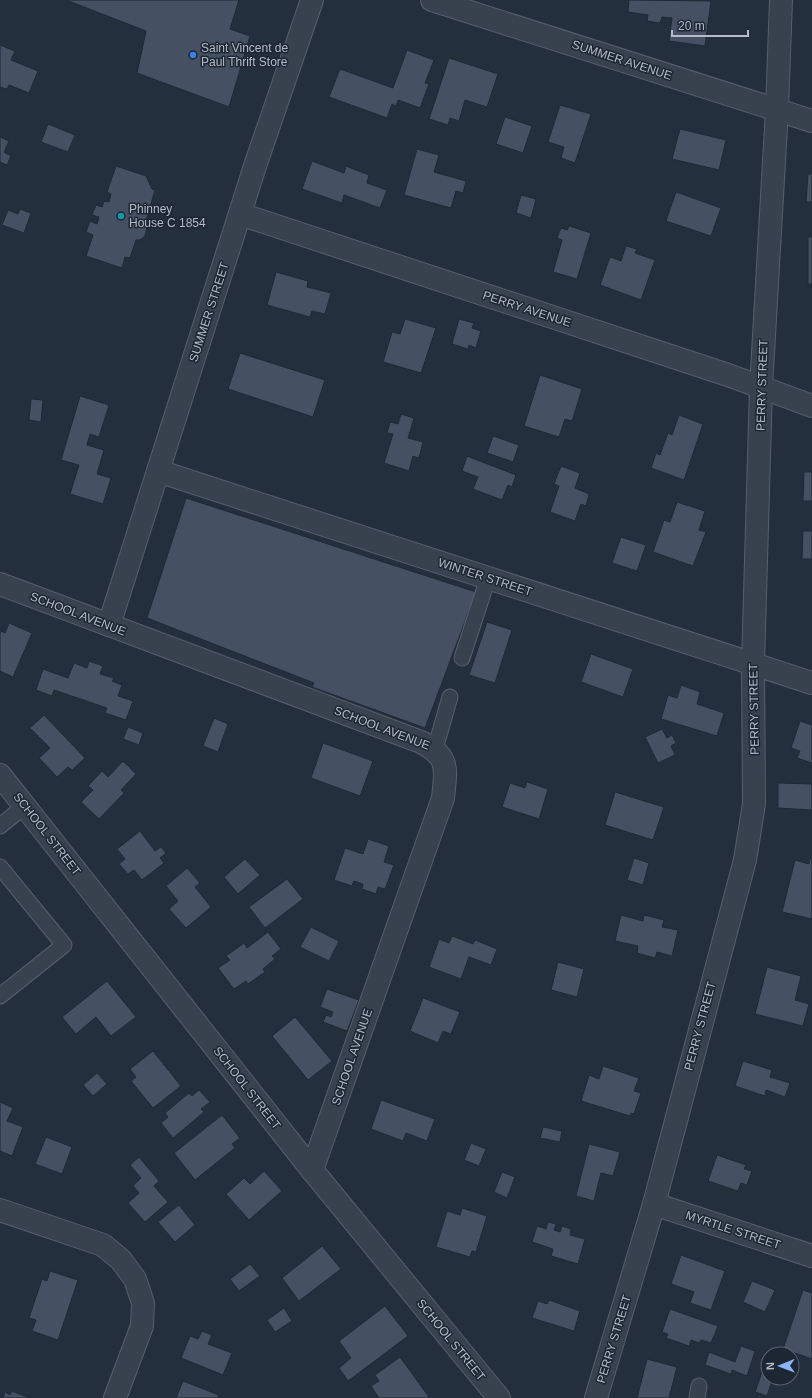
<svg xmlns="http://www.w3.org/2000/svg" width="812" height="1398" font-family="Helvetica,sans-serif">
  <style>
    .building { fill: #455162; stroke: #1f2835 }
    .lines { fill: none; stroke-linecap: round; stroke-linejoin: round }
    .service-casing { stroke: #565f6c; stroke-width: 17 }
    .minor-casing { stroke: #565f6c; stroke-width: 24 }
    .tertiary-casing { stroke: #565f6c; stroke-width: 24 }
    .service { stroke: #38414e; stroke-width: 15 }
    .minor { stroke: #38414e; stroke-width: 22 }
    .tertiary { stroke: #38414e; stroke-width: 22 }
    .shop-dot { fill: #3f7fe0; stroke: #1d2633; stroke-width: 1.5 }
    .culture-dot { fill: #0f9aa8; stroke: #1d2633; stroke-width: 1.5 }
    .labels { text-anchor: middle; stroke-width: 3; stroke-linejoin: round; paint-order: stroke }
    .poi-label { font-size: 12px; fill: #b4bcc9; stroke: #1d2633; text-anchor: start }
    .street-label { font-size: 12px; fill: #b4bcc9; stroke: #1d2633 }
  </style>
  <rect width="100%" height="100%" fill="#242f3e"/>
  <!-- building -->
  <g class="building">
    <polygon points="66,0 239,0 230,29 250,36 229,107 137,73 146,31"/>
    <polygon points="629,0 711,1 705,46 669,41 672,18 662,17 660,23 647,21 648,15 628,12"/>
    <polygon points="0,45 15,51 11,60 38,71 29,93 9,85 7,89 0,87"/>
    <polygon points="407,50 434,60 425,83 429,84 420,108 398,100 396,106 392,104 387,118 329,97 340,69 393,88"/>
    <polygon points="449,58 498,74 487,107 465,100 459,121 450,118 448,125 429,119"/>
    <polygon points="560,105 591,114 575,163 561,158 564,147 548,142"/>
    <polygon points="505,117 532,126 523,153 496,144"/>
    <polygon points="48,124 75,135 68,152 41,142"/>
    <polygon points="680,129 726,140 719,170 672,159"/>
    <polygon points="0,137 9,141 4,152 11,156 7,165 0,162"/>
    <polygon points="417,149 439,155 434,172 466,181 463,193 456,191 451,208 404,195"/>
    <polygon points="312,161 344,173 346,166 369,175 367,183 387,190 380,208 344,195 342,203 302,189"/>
    <polygon points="116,166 146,176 152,189 155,190 145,224 144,223 147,228 145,236 140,240 136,240 130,258 125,257 122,268 86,256 93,235 86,232 90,221 97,224 99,217 92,215 96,205 102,207 104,201 109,202 111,194 107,192"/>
    <polygon points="808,174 812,174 812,202 806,202"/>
    <polygon points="676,192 721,208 711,236 666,221"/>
    <polygon points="521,195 536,199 531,218 516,213"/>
    <polygon points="20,209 31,213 24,233 2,225 8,210 18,214"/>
    <polygon points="569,226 591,233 577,279 553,272 562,240 557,238 561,228 567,230"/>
    <rect x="808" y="237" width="4" height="47"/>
    <polygon points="626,246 637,249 635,253 655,260 641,300 600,285 610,257 621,261"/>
    <polygon points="276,272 308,281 307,287 331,293 325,314 312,311 310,317 267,305"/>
    <polygon points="405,319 436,328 421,373 383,362 392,332 400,334"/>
    <polygon points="459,319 474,323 472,328 481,331 476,348 469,345 468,349 452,344"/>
    <polygon points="240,353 325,380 313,417 228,389"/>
    <polygon points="540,375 582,389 572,421 565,419 559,437 524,426"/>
    <polygon points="80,396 109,405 99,437 90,434 87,445 104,450 97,474 111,478 103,504 70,494 79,465 61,460"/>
    <polygon points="31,399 43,400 41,422 29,420"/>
    <polygon points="401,414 414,418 408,438 423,442 419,458 413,456 409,471 384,463 393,434 387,433 390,422 398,424"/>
    <polygon points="679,415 703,424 684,480 651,468 656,453 660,455 668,433 672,435"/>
    <polygon points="493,436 519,445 513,462 487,453"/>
    <polygon points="467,456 516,475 512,487 508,485 502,500 473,489 478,477 462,471"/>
    <polygon points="561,466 580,473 575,488 589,494 586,506 581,504 575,521 550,512 559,486 554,484"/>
    <polygon points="804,472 812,472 812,501 803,501"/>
    <polygon points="186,498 476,592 425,728 312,687 314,683 147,618"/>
    <polygon points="677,502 705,511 699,530 706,532 693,566 653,552 664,520 670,522"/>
    <polygon points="803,531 812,531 812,559 802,559"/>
    <polygon points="621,537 646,545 637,571 612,563"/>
    <polygon points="487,622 512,630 495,683 469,675"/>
    <polygon points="9,623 32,633 13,677 0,671 0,633 1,631 5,633"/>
    <polygon points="591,654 633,669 623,697 581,682"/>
    <polygon points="89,661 103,666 100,674 114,678 112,681 122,685 118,696 133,701 126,720 105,713 107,708 54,690 52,696 36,690 43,669 68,678 74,663 87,668"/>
    <polygon points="681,685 700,692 697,704 724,713 717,736 661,719 668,695 677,698"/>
    <polygon points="44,715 85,758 72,770 68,767 57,777 39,758 50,748 30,728"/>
    <polygon points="214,718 228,724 218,752 203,746"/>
    <polygon points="800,721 812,725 812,763 797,758 800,751 791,748"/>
    <polygon points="128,727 143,733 139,745 123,739"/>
    <polygon points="662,729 667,738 672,735 676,743 671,746 675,755 658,763 645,737"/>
    <polygon points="323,743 373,761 360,796 311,778"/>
    <polygon points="123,761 136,774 121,790 124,793 99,819 81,802 93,790 88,786 102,771 108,777"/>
    <polygon points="527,782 548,789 539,819 502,807 510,783 525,788"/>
    <polygon points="778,783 812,784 812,810 778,808"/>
    <polygon points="615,792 664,807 653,840 605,825"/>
    <polygon points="140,831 155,851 161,847 166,853 160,858 164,863 142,880 134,870 128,874 119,864 125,859 117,849"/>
    <polygon points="368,839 389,846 384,862 394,865 385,889 378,887 376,894 362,889 363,884 354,881 352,886 334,880 345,848 363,854"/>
    <polygon points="634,858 649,863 643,885 627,880"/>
    <polygon points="810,858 812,859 812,919 782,912 795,860 809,864"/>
    <polygon points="245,859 260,875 238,894 224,877"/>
    <polygon points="187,868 200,883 195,887 211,907 186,928 169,909 178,901 166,886"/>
    <polygon points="287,879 303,899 265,928 249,907"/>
    <polygon points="621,915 643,921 644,915 664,920 662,927 678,930 672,956 657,952 655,958 637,953 638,946 615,941"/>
    <polygon points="311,927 339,941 329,961 300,947"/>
    <polygon points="268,932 281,949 272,956 275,959 263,969 265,972 248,984 246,981 234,989 218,968 230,960 226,956 244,943 247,948"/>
    <polygon points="452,936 473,944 475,940 497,949 491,965 469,957 461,979 429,967 439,939 449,943"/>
    <polygon points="558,962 584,969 577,997 551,990"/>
    <polygon points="767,967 801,976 795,1000 809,1004 803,1026 755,1014"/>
    <polygon points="107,981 136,1017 111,1036 96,1017 76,1034 62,1017"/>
    <polygon points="327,989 359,1000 347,1031 323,1022 326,1015 331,1017 333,1012 320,1007"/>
    <polygon points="423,998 460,1012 451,1034 443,1031 438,1043 410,1031"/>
    <polygon points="295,1017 332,1061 308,1080 272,1036"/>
    <polygon points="153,1051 181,1086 153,1108 131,1081 136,1077 130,1069"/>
    <polygon points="743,1061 772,1070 770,1077 790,1083 785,1097 766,1090 765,1096 735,1086"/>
    <polygon points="603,1066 639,1078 634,1091 641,1093 634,1114 631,1113 630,1116 581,1101 589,1075 599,1079"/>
    <polygon points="97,1073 107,1084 93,1096 83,1085"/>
    <polygon points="199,1090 210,1102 201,1109 204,1112 173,1138 161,1123 168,1117 165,1113 189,1093 192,1096"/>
    <polygon points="381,1100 435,1119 427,1141 406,1133 403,1141 371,1129"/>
    <polygon points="0,1102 13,1108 7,1121 23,1127 12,1156 0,1151"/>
    <polygon points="222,1115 240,1138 232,1144 235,1148 195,1180 174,1153"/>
    <polygon points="543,1127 562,1131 560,1142 540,1138"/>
    <polygon points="46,1137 72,1147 62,1174 35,1164"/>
    <polygon points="471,1143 486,1149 479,1166 464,1160"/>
    <polygon points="589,1144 620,1152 613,1176 601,1173 594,1201 576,1196"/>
    <polygon points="717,1155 746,1165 744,1169 752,1171 747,1185 741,1183 738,1191 708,1181"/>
    <polygon points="139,1157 159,1181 154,1186 168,1202 145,1222 128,1203 139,1193 133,1186 141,1178 130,1165"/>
    <polygon points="264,1171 282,1191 249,1220 226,1194 244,1178 250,1184"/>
    <polygon points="502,1172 515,1177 507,1198 494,1192"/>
    <polygon points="179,1205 195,1225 175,1242 158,1222"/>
    <polygon points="462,1208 487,1216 476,1252 472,1251 470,1257 436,1247 447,1211 460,1215"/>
    <polygon points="548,1222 556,1224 554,1230 560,1232 562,1226 571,1229 570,1235 585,1239 578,1264 551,1256 553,1249 532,1242 537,1226 546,1229"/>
    <polygon points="322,1246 341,1269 299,1301 282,1278"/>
    <polygon points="681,1255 725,1271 711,1310 690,1303 694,1292 671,1284"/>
    <polygon points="250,1264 260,1276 239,1291 230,1279"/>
    <polygon points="50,1271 78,1280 58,1340 32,1331 36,1320 29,1318 42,1279 47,1281"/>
    <polygon points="752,1281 775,1290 765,1312 743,1302"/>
    <polygon points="803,1290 812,1293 812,1359 783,1349"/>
    <polygon points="549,1300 580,1311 574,1331 532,1318 538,1301 547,1304"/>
    <polygon points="385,1306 408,1336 348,1381 339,1368 351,1358 339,1341"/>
    <polygon points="284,1308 292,1321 275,1332 267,1320"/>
    <polygon points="670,1309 718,1326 711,1343 701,1340 699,1343 691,1340 689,1346 666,1338 668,1334 662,1332"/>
    <polygon points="202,1331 212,1335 208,1344 232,1353 223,1375 181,1358 190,1336 198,1339"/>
    <polygon points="741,1346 755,1351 747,1376 732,1370 731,1374 705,1365 709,1352 735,1362"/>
    <polygon points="400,1357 429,1397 427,1398 379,1398 371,1386 379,1381 375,1375"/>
    <polygon points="647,1359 677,1367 669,1398 637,1398"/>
    <polygon points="764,1366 768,1367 768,1378 773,1378 767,1396 755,1392"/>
    <polygon points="183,1381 219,1395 217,1398 176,1398"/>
    <polygon points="12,1391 30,1398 3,1398 5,1392 10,1395"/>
  </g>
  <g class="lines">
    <!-- service casing -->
    <g class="service-casing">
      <g id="service">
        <polyline points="462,658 488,578"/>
        <polyline points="435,749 450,697"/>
        <polyline points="0,826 25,806"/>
        <polyline points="0,867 64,945 0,996"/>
        <polyline points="697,1398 699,1386"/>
      </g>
    </g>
    <!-- minor casing -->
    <g class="minor-casing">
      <g id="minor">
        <polyline points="432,0 812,121"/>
        <polyline points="240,214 728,375 812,406"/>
        <polyline points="158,471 812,683"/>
        <path d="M 0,584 L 421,742 C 450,757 446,768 443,798 L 312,1170"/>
        <polyline points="109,625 256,163 312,0"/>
        <polyline points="654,1204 812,1256"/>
        <polyline points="0,1210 103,1245 121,1260 135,1279 143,1303 142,1326 115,1398"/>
        <polyline points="596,1398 654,1204 745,860 754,804 753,664 761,388 777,109 781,0"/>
      </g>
    </g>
    <!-- tertiary casing -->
    <g class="tertiary-casing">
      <polyline id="tertiary" points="0,775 312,1170 499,1398"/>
    </g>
    <!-- service -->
    <use href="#service" class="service"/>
    <!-- minor -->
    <use href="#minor" class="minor"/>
    <!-- tertiary -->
    <use href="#tertiary" class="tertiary"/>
  </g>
  <!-- markers -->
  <circle class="shop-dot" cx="193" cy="55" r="4"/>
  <circle class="culture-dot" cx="121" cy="216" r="4"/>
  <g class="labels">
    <!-- poi labels -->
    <g class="poi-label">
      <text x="201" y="52">Saint Vincent de<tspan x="201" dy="14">Paul Thrift Store</tspan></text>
      <text x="129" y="213">Phinney<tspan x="129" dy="14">House C 1854</tspan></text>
    </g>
    <!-- street labels -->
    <g class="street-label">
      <text transform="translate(622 60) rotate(18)" y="4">SUMMER AVENUE</text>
      <text transform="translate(527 309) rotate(18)" y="4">PERRY AVENUE</text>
      <text transform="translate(209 312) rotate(-72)" y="4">SUMMER STREET</text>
      <text transform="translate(762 385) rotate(-88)" y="4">PERRY STREET</text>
      <text transform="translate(485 577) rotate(18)" y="4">WINTER STREET</text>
      <text transform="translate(78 614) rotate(21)" y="4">SCHOOL AVENUE</text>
      <text transform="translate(754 709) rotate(-91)" y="4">PERRY STREET</text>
      <text transform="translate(382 728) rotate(21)" y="4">SCHOOL AVENUE</text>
      <text transform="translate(47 834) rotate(52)" y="4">SCHOOL STREET</text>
      <text transform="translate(700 1026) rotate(-75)" y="4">PERRY STREET</text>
      <text transform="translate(352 1057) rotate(-71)" y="4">SCHOOL AVENUE</text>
      <text transform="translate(247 1088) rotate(52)" y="4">SCHOOL STREET</text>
      <text transform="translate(733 1230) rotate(18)" y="4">MYRTLE STREET</text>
      <text transform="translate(614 1339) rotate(-73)" y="4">PERRY STREET</text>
      <text transform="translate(451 1340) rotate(51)" y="4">SCHOOL STREET</text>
    </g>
  </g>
  <!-- north arrow -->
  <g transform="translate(780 1366) rotate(269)"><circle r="19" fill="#1d2633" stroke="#59626f"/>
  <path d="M0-3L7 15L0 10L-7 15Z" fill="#8ab4f8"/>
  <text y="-6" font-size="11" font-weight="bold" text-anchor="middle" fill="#b4bcc9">N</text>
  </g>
  <!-- scale -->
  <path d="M672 30v6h76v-6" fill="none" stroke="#b4bcc9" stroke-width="2"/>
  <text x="678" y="30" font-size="12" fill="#b4bcc9" stroke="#1d2633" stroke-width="3" paint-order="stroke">20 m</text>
</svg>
